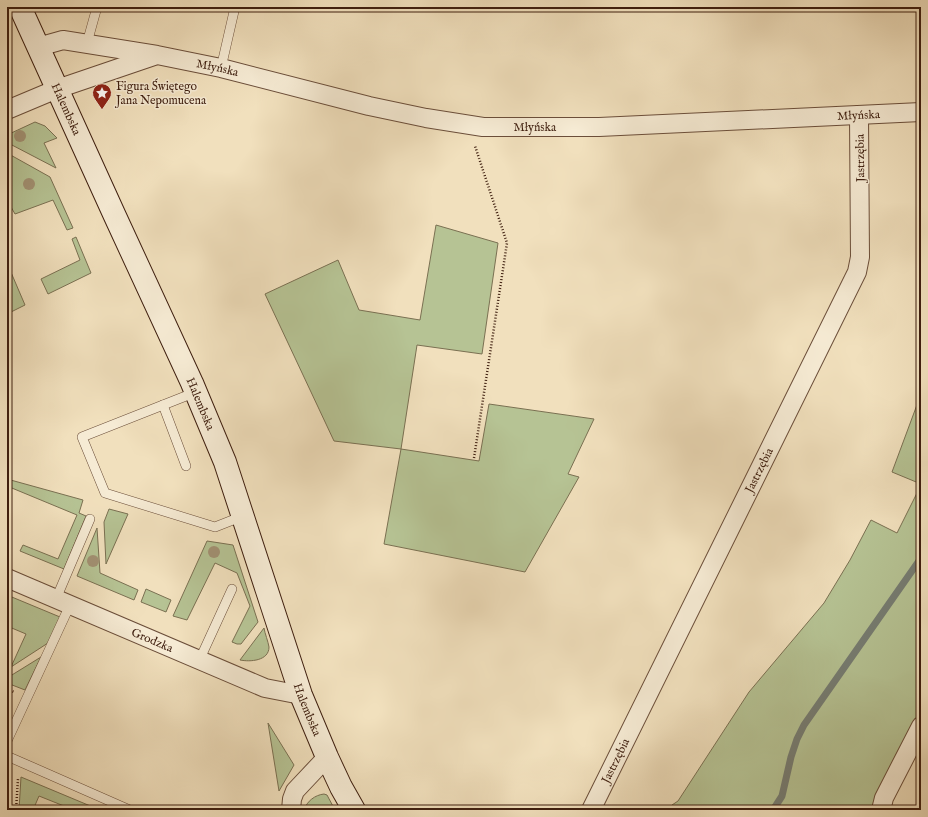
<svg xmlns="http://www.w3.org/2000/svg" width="928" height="817" font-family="'IM FELL English',serif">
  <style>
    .green { fill: #b6c394; stroke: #7a7052 }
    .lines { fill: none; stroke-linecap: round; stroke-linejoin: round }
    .stream { stroke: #767d73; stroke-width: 7 }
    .lane-casing { stroke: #6b4e3a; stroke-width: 10 }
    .street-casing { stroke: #6b4e3a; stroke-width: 20 }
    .secondary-casing { stroke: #3e1e0f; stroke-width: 24 }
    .path { stroke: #3e1e0f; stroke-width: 2.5; stroke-dasharray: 1 2; stroke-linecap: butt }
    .lane { stroke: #f6ebd4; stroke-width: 9 }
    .street { stroke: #f6ebd4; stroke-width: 18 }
    .secondary { stroke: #f6ebd4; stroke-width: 22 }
    .tree { fill: #a29173 }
    .labels { text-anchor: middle; stroke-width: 3; stroke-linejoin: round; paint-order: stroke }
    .street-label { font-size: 12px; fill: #3e1e0f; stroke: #f6ebd4 }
    .poi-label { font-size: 12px; fill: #3e1e0f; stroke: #f6ebd4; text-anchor: start }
  </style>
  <rect width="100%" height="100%" fill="#f1e0bd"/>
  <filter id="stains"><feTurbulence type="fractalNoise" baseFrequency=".005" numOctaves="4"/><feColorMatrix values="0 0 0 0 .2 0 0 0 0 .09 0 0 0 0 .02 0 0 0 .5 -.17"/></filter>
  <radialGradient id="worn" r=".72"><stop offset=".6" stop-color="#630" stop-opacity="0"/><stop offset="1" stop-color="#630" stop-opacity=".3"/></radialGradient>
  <!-- green -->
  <g class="green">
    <polygon points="35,122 45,126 57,138 44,143 56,168 10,144 7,135"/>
    <polygon points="7,153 50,177 73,228 67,230 53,200 15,214 7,200"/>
    <polygon points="436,225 498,243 482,354 417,345 401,449 479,461 489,404 594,419 568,474 579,477 525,572 384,544 401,449 334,441 265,294 338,260 359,310 420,320"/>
    <polygon points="76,237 91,273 48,294 41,279 80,260 72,239"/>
    <polygon points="7,263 25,305 7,314"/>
    <polygon points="921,394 921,484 892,472"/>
    <polygon points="7,479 83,500 79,513 86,516 64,569 20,551 23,545 58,559 77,515 7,486"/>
    <polygon points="921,485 921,709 897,753 874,803 872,810 673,810 672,805 678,801 749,692 824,603 850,560 871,520 897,533"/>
    <polygon points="109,509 128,514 106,564 104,522"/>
    <polygon points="97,528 100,573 138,590 134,600 77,576"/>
    <polygon points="207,541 233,545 258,622 241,644 237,644 232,642 250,606 237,573 215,563 187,620 173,616"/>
    <polygon points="146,589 171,600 166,612 141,602"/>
    <polygon points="7,595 60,617 48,643 11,667 26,634 7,626"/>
    <path d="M 264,628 C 265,634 268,641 269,647 C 269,661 250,662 240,660 Z"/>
    <polygon points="41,657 25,690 7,683 7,678"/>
    <polygon points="268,723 294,765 279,791"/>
    <polygon points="21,777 100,810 74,810 39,796 33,810 19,810"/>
    <path d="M 324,794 L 327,795 L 335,810 L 304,810 C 307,801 315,795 324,794 Z"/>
  </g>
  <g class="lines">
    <!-- stream -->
    <polyline class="stream" points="773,810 782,796 791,757 797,739 804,725 921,558"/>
    <!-- lane casing -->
    <g class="lane-casing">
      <g id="lane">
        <polyline points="87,43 97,7"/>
        <polyline points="221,68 235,7"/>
        <polyline points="196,392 82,437 105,493 215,527 243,516"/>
        <polyline points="163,405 186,466"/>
        <polyline points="56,599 90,519"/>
        <polyline points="199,661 232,589"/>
        <polyline points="7,741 70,605"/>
        <polyline points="7,756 130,810"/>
      </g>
    </g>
    <!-- street casing -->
    <g class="street-casing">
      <g id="street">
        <path id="s1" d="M 38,47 L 63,40 L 157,55 L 221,68 L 369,106 L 426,118 L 483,127 L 599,127 L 921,112"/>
        <polyline points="7,110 57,89 154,56"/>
        <path id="s2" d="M 7,578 L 265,688 L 301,695"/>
        <polyline points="291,810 292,799 295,791 327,757"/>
        <path id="s3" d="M 591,810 L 857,272 L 860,257 L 859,115"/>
        <polyline points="881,810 884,798 921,726"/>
      </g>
    </g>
    <!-- secondary casing -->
    <g class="secondary-casing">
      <g id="secondary">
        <path id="s4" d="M 20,7 L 114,214 L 192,383 L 225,462 L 301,695 L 327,757 L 341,787 L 354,810"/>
      </g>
    </g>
    <!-- path -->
    <g class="path">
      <polyline points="474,458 507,243 475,146"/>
      <polyline points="7,689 14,692"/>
      <polyline points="16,810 18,779"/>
    </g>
    <!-- lane -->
    <use href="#lane" class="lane"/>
    <!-- street -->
    <use href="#street" class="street"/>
    <!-- secondary -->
    <use href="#secondary" class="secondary"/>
  </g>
  <!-- trees -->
  <g class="tree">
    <circle cx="20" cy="136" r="6"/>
    <circle cx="29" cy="184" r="6"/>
    <circle cx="214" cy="552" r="6"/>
    <circle cx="93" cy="561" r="6"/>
  </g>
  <!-- icons -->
  <defs>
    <g id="sight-pin" transform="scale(1)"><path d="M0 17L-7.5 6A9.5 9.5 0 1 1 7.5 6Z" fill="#8f2418" stroke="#f6ebd4"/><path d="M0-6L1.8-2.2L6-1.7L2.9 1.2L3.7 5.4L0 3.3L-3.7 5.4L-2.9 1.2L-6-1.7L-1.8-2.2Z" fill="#fff"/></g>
  </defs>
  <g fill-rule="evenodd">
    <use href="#sight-pin" x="102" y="93"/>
  </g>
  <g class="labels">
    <!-- street labels -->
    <g class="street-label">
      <text dy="4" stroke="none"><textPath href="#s1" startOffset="183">Młyńska</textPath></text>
      <text dy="4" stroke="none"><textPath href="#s4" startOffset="112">Halembska</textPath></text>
      <text dy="4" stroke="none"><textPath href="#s1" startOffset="831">Młyńska</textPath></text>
      <text dy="4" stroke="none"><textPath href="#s1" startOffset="507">Młyńska</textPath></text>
      <text transform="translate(860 158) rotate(-91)" y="4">Jastrzębia</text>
      <text dy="4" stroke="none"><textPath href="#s4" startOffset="436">Halembska</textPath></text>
      <text dy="4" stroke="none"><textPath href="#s3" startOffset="379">Jastrzębia</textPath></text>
      <text dy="4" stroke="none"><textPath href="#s2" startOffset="158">Grodzka</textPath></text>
      <text dy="4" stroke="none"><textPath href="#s4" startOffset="760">Halembska</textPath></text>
      <text dy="4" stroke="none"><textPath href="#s3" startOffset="55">Jastrzębia</textPath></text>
    </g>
    <!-- poi labels -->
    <g class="poi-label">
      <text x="116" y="90">Figura Świętego<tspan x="116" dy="14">Jana Nepomucena</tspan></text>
    </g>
  </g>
  <!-- margin -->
  <rect width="928" height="817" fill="none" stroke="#f1e0bd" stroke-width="24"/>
  <rect x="8" y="8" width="912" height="801" fill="none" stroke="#3e1e0f" stroke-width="2"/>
  <rect x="12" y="12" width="904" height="793" fill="none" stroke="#3e1e0f"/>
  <rect width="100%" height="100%" filter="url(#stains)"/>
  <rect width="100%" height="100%" fill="url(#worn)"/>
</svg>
